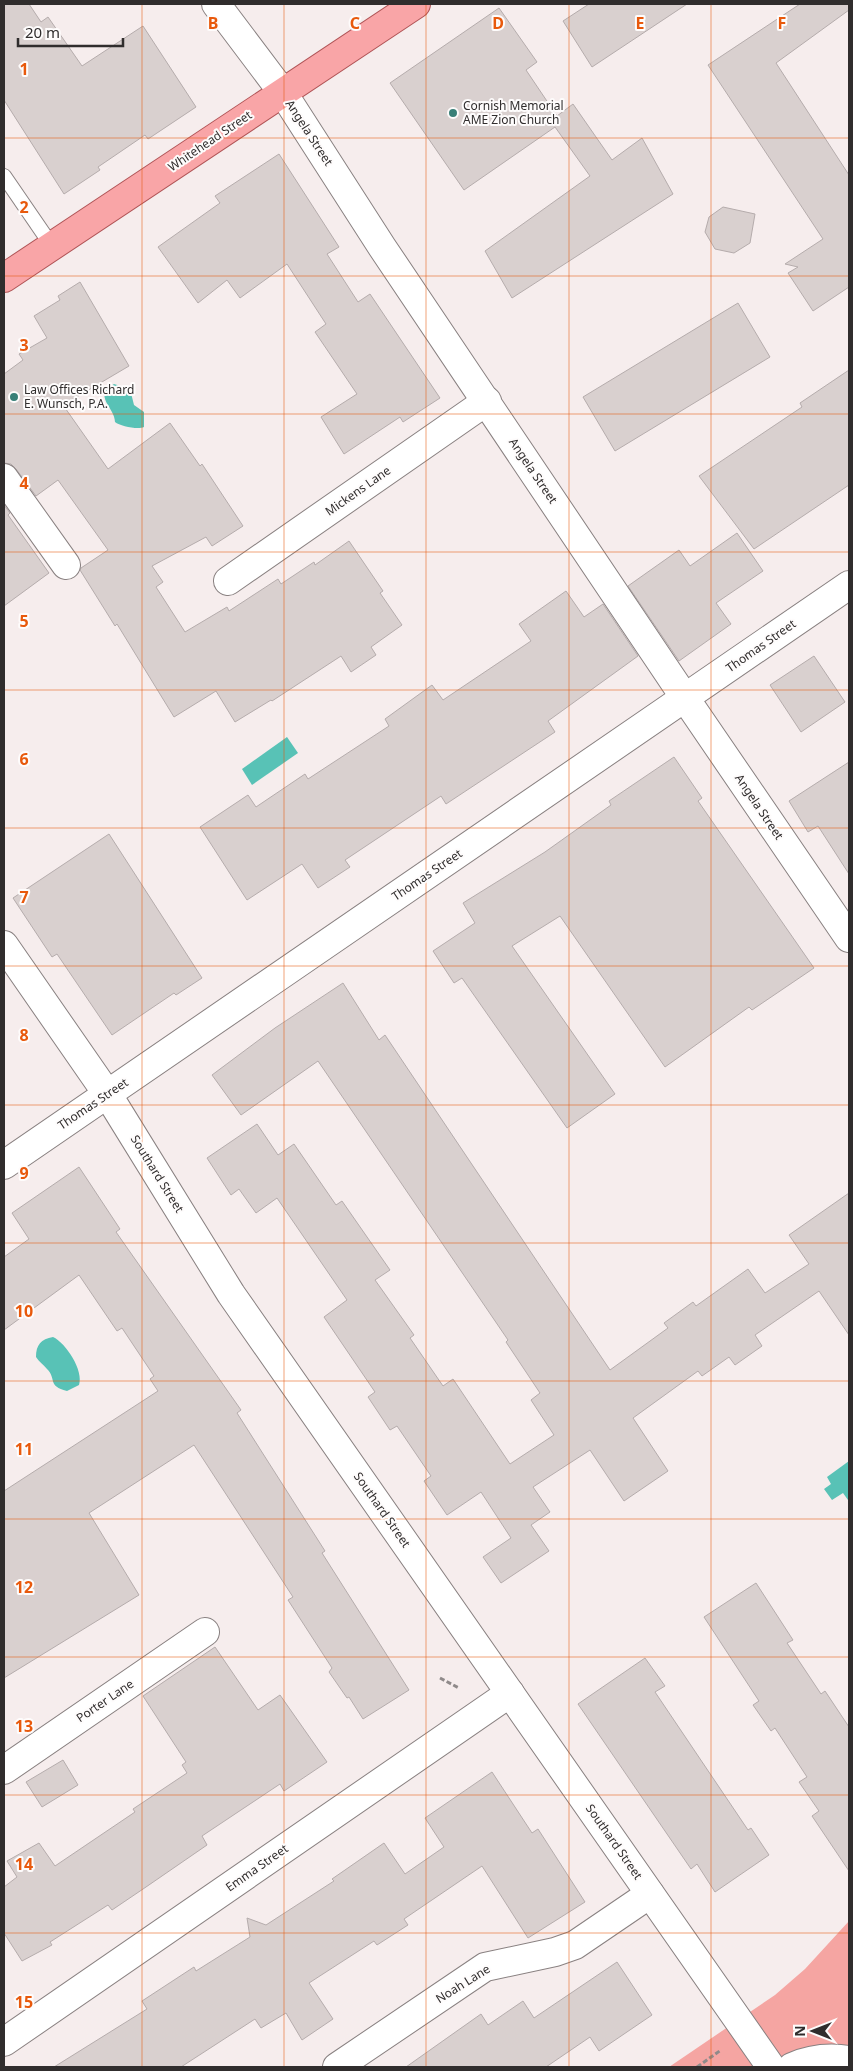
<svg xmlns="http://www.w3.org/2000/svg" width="853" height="2071" font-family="'Noto Sans',sans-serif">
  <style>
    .green { fill: #f5a5a2 }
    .water { fill: #58c2b6 }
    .building { fill: #d9d0cf; stroke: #b5acac }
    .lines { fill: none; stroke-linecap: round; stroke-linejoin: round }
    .lane-casing { stroke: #898181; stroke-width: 16 }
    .street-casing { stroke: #898181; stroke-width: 30 }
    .secondary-casing { stroke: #898181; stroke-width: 30 }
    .primary-casing { stroke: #b05456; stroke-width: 30 }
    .path { stroke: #8f8a8a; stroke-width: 3; stroke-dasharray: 5 2.5; stroke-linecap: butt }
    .lane { stroke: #fff; stroke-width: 14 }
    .street { stroke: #fff; stroke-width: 28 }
    .secondary { stroke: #fff; stroke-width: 28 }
    .primary { stroke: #f9a5a7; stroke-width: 28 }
    .grid { fill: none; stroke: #e8590c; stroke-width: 1; stroke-opacity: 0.55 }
    .poi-dot { fill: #387f77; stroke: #fefcfc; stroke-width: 2 }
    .labels { text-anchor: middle; stroke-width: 4; stroke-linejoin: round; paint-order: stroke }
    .poi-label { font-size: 12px; fill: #302d2d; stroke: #fefcfc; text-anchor: start }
    .street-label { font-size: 12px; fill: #302d2d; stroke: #fefcfc }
    .grid-label { font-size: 16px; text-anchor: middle; font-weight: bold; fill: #e8590c; stroke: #fefcfc; stroke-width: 4; stroke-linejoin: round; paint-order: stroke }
  </style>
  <rect width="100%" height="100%" fill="#f6eded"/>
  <!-- green -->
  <polygon class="green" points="849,1921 849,2067 669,2067 775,1995 805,1969"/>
  <!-- water -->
  <g class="water">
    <path d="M 114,384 L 130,389 L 134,405 L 144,412 L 144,427 C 138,430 120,426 115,422 C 115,407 92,396 114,384 Z"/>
    <polygon points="287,737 298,753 252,785 242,769"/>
    <path d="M 53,1337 C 66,1343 84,1371 79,1385 L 67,1391 C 47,1386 57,1379 47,1369 C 43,1364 39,1362 36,1357 C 36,1345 41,1339 53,1337 Z"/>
    <polygon points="849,1461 849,1499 848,1500 843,1493 832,1500 824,1489 831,1484 827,1477"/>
  </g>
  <!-- building -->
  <g class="building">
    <polygon points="4,4 29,4 41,22 48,17 82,66 143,26 196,107 148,139 145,135 98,167 100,170 64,194 4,100"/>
    <polygon points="589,4 687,4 592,67 563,21"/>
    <polygon points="800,4 849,4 849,10 776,63 849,175 849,287 813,311 788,273 798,267 785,264 823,239 708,65"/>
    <polygon points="499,8 537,62 526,70 557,116 573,104 612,160 642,138 673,194 512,298 485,251 590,176 555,127 464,190 390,83"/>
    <polygon points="279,154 339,247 327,254 358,302 370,294 440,398 403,422 400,417 344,454 321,417 357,394 315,332 326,324 287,264 240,298 227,280 198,303 158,247 220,203 215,196"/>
    <polygon points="723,207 755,214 750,243 734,253 715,249 705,232 709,217"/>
    <polygon points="80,282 129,366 63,405 108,469 170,423 200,466 202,464 243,526 212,546 206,537 152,566 163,582 156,587 185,632 227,607 229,611 278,579 281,584 314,562 315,565 349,541 383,591 380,593 402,625 371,647 376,655 351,672 341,656 272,701 271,700 235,722 216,691 174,717 117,624 115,626 80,570 81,568 108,550 58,480 36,496 16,469 11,464 4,463 4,374 23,360 19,354 47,338 34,316 60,300 58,296"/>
    <polygon points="738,303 770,357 615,451 583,397"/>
    <polygon points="849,370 849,485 754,549 699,476 802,407 800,403"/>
    <polygon points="4,505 10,513 8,515 49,573 4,606"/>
    <polygon points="737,533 763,571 716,603 731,624 679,661 628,586 679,550 690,566"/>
    <polygon points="566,591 584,617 603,604 638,656 548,721 555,732 446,804 441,796 345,860 350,867 318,888 302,864 247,900 200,827 248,795 256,807 305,774 308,779 389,726 385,719 432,685 443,700 531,641 519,624"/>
    <polygon points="814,656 845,702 801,732 770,685"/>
    <polygon points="674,757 702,798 698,801 814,968 752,1010 749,1007 665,1067 560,916 512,946 615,1094 567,1128 462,978 454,983 433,951 475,923 463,903 545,852 611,805 609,801"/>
    <polygon points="849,762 849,874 818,826 808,832 789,801"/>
    <polygon points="109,834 202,978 176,995 174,993 112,1035 57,954 52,957 13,898"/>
    <polygon points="343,983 379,1040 385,1035 610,1370 668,1328 664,1323 693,1302 696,1306 748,1269 765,1293 809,1264 789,1235 849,1193 849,1335 819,1291 755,1335 762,1346 735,1365 729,1357 702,1376 698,1371 633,1418 668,1471 624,1501 590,1450 533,1487 550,1512 531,1525 549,1551 501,1583 483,1557 511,1538 481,1492 447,1515 424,1481 431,1476 397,1426 390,1430 368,1397 375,1392 324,1317 347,1300 277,1198 256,1213 239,1189 231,1195 207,1158 257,1124 278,1155 294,1144 336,1205 342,1201 390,1270 375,1280 414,1335 410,1338 443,1386 453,1379 510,1464 554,1435 531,1400 540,1393 506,1342 508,1340 318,1061 241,1115 212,1075 275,1028"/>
    <polygon points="79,1167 120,1229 116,1232 241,1410 237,1413 325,1551 322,1553 409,1690 363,1719 349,1697 347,1698 329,1672 332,1668 288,1600 293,1597 194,1445 89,1513 139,1595 4,1678 4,1491 158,1391 150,1379 154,1376 122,1328 117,1331 79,1275 4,1330 4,1257 29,1239 12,1213"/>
    <polygon points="756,1583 793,1640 787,1643 821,1694 825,1691 849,1727 849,1871 812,1816 819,1811 799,1782 807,1777 775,1728 771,1731 753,1705 759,1701 704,1617"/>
    <polygon points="215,1647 258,1710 280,1695 327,1762 284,1791 280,1784 202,1836 207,1845 146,1887 112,1910 108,1905 50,1942 52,1945 22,1961 4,1933 4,1887 17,1877 7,1861 39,1843 55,1866 135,1812 133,1809 187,1773 182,1765 186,1762 143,1696"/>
    <polygon points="645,1658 665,1686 655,1692 748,1830 751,1828 769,1855 715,1892 697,1864 691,1869 578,1704"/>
    <polygon points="63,1760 78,1785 42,1807 26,1782"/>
    <polygon points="492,1772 532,1833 538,1829 585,1902 528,1938 482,1866 404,1919 408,1925 377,1945 374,1941 309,1983 333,2019 302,2040 286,2013 261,2028 255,2019 181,2067 54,2067 147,2009 142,2001 194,1967 196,1971 250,1937 247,1918 266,1925 334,1881 332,1879 384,1843 405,1874 444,1847 425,1818"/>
    <polygon points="617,1962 652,2015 599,2051 590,2037 546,2067 406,2067 481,2014 488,2025 523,2001 534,2018"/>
  </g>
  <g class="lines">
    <!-- lane casing -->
    <g class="lane-casing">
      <polyline id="lane" points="4,176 52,246"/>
    </g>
    <!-- street casing -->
    <g class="street-casing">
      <g id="street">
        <polyline points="216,4 283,93 382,247 685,698 849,938"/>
        <polyline points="4,478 66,565"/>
        <polyline points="228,581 487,401"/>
        <polyline points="108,1095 231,1294 771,2067"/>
        <polyline points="4,1165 849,585"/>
        <polyline points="4,1770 205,1632"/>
        <polyline points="4,2042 510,1693"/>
        <polyline points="337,2067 485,1967 555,1952 575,1945 650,1894"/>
      </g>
    </g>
    <!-- secondary casing -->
    <g class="secondary-casing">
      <g id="secondary">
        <polyline points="4,945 108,1095"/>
        <path d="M 792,2067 C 810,2059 830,2057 849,2060"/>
      </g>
    </g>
    <!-- primary casing -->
    <g class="primary-casing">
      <polyline id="primary" points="4,278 416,4"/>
    </g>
    <!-- path -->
    <g class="path">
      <polyline points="440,1678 459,1688"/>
      <polyline points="697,2067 721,2050"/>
    </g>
    <!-- lane -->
    <use href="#lane" class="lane"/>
    <!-- street -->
    <use href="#street" class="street"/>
    <!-- secondary -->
    <use href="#secondary" class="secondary"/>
    <!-- primary -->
    <use href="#primary" class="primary"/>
  </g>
  <!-- grid -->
  <path class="grid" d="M 142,4 L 142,2067M 284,4 L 284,2067M 426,4 L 426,2067M 569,4 L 569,2067M 711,4 L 711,2067M 4,138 L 849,138M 4,276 L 849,276M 4,414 L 849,414M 4,552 L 849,552M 4,690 L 849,690M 4,828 L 849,828M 4,966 L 849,966M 4,1105 L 849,1105M 4,1243 L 849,1243M 4,1381 L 849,1381M 4,1519 L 849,1519M 4,1657 L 849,1657M 4,1795 L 849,1795M 4,1933 L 849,1933"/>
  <!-- markers -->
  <g class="poi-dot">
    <circle cx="453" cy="113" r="5"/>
    <circle cx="14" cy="397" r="5"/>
  </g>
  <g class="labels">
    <!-- poi labels -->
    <g class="poi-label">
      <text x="463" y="110">Cornish Memorial<tspan x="463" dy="14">AME Zion Church</tspan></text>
      <text x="24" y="394">Law Offices Richard<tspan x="24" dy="14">E. Wunsch, P.A.</tspan></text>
    </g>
    <!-- street labels -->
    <g class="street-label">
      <text transform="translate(309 133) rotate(57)" y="4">Angela Street</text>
      <text transform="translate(210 141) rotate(-34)" y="4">Whitehead Street</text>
      <text transform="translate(533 471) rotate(56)" y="4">Angela Street</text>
      <text transform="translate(358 491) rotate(-35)" y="4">Mickens Lane</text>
      <text transform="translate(761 646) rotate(-35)" y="4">Thomas Street</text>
      <text transform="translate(759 807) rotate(56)" y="4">Angela Street</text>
      <text transform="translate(427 875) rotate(-34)" y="4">Thomas Street</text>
      <text transform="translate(93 1104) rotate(-34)" y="4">Thomas Street</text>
      <text transform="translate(157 1174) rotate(58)" y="4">Southard Street</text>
      <text transform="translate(382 1510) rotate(55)" y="4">Southard Street</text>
      <text transform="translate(105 1701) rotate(-34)" y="4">Porter Lane</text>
      <text transform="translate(614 1842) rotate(55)" y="4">Southard Street</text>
      <text transform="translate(257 1868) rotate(-35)" y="4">Emma Street</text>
      <text transform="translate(463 1984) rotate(-32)" y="4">Noah Lane</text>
    </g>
  </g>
  <g class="grid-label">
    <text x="213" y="29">B</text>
    <text x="355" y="29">C</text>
    <text x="498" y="29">D</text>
    <text x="640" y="29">E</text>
    <text x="782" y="29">F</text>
    <text x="24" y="75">1</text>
    <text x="24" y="213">2</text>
    <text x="24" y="351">3</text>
    <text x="24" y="489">4</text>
    <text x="24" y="627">5</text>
    <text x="24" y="765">6</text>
    <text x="24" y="903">7</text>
    <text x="24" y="1041">8</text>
    <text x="24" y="1179">9</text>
    <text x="24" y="1317">10</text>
    <text x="24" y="1455">11</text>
    <text x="24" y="1593">12</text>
    <text x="24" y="1732">13</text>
    <text x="24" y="1870">14</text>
    <text x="24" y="2008">15</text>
  </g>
  <!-- border -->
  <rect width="853" height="2071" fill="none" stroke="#302d2d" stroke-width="10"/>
  <!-- north arrow -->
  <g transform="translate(813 2031) rotate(270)" stroke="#fefcfc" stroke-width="4" paint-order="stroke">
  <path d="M0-4L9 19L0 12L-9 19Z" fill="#302d2d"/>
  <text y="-8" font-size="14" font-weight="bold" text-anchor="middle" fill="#302d2d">N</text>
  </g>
  <!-- scale -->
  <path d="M18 38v8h105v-8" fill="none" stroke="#302d2d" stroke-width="2.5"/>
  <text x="25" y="38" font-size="15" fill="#302d2d" stroke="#fefcfc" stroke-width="4" paint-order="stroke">20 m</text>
</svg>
